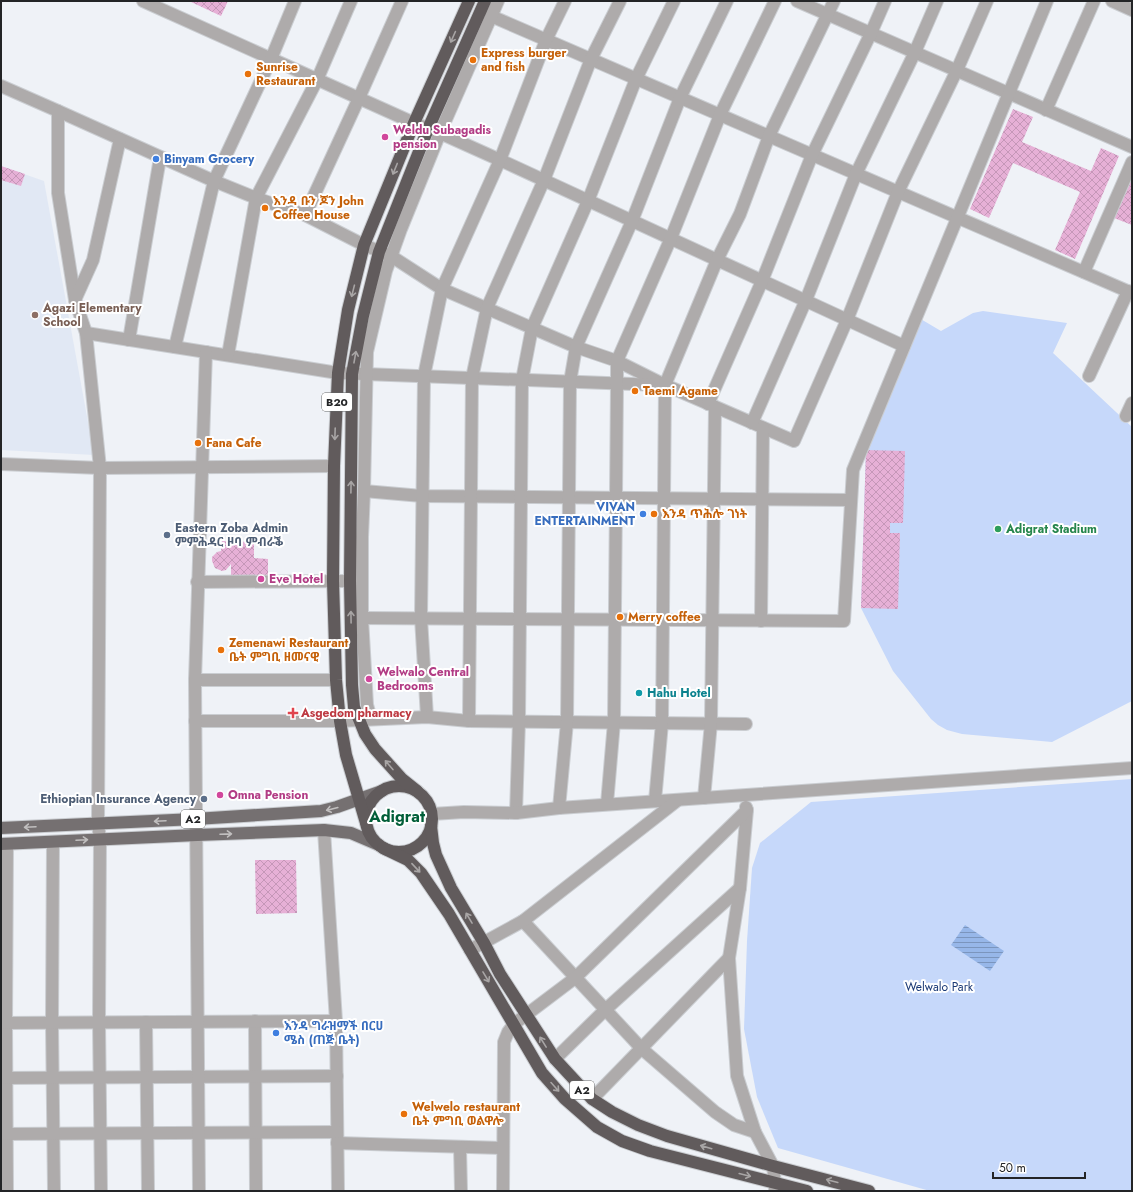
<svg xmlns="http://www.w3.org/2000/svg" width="1133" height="1192" font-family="Jost,'Noto Sans Ethiopic',sans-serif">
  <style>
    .built { fill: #e1e8f4 }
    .park { fill: #c6d8fa }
    .water { fill: url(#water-rules) }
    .building { fill: url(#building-cross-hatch) }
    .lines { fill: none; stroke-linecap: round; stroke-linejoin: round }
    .minor-casing { stroke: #cacdd1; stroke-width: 14 }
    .major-casing { stroke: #cacdd1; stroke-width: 14 }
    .highway-casing { stroke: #cacdd1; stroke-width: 14 }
    .minor { stroke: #aeabab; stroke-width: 12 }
    .major { stroke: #757071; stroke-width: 12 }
    .highway { stroke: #615b5c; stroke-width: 12 }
    .oneway { stroke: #a8a5a5 }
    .oneway2 { stroke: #c1bfbf }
    .food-dot { fill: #e8710a; stroke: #fff; stroke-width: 1.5 }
    .hotel-dot { fill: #d1479c; stroke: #fff; stroke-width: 1.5 }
    .shop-dot { fill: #3f7fe0; stroke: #fff; stroke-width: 1.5 }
    .education-dot { fill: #8d6e63; stroke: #fff; stroke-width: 1.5 }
    .leisure-dot { fill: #2e9e5b; stroke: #fff; stroke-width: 1.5 }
    .service-dot { fill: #5c6f8a; stroke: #fff; stroke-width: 1.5 }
    .culture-dot { fill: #0f9aa8; stroke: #fff; stroke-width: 1.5 }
    .health-dot { fill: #e0444e; stroke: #fff; stroke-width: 1.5 }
    .labels { text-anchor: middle; stroke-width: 4; stroke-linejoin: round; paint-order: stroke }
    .shield { fill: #fff; stroke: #656667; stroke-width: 1 }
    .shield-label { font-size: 11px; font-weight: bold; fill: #232426 }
    .food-label { font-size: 12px; font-weight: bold; fill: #c56008; stroke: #fff; text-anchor: start }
    .hotel-label { font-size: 12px; font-weight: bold; fill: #b23c85; stroke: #fff; text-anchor: start }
    .shop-label { font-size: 12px; font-weight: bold; fill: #366cbe; stroke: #fff; text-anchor: start }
    .education-label { font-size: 12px; font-weight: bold; fill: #785e54; stroke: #fff; text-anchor: start }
    .service-label { font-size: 12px; font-weight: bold; fill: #4e5e75; stroke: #fff; text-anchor: start }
    .leisure-label { font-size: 12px; font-weight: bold; fill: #27864d; stroke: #fff; text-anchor: start }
    .culture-label { font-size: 12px; font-weight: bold; fill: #0d838f; stroke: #fff; text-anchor: start }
    .health-label { font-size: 12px; font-weight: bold; fill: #be3a42; stroke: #fff; text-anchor: start }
    .park-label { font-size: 12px; fill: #1a3975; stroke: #fff }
    .district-label { font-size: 16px; font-weight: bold; fill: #025f39; stroke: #fff }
  </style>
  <defs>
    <pattern id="water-rules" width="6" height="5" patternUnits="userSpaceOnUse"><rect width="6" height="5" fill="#97b7e9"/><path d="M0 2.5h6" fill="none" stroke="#7b95bd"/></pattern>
    <pattern id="building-cross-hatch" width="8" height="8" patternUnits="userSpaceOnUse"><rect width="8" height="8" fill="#e6b0d6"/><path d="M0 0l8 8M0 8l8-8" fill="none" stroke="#c597b8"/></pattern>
  </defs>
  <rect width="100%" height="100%" fill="#eff2f7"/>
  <!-- built -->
  <polygon class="built" points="1,166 44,181 94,455 1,450"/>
  <!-- park -->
  <g class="park">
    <polygon points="983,311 1067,323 1053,353 1132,427 1132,701 1052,742 962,734 947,730 938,725 931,719 893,671 861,608 866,450 919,318 941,331 973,313"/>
    <polygon points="1132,779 1132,1191 930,1191 778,1148 757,1097 744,1029 747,941 752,868 760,843 811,802"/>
  </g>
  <!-- water -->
  <polygon class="water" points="965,925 1004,951 990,971 951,945"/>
  <!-- building -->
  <g class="building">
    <polygon points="189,1 228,1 221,16"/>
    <polygon points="1013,109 1033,117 1022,142 1091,171 1101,148 1119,156 1075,259 1055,250 1080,192 1013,163 989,218 970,209"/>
    <polygon points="1,166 25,174 21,186 1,180"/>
    <polygon points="1132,177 1132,225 1114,218"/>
    <polygon points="866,450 905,451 903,523 890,523 890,533 900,533 898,609 861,608"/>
    <polygon points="222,541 254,542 254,558 268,559 268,577 231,576 231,564 226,570 222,571 215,568 212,561 212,557 217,552 221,551"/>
    <polygon points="255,860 296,860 297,913 256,914"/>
  </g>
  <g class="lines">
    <!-- minor casing -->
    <g class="minor-casing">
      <g id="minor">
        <polyline points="143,1 414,123 440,133 500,160 904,346"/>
        <polyline points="797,1 1132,147"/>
        <polyline points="1112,1 1132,10"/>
        <polyline points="491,16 1132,293"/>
        <polyline points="1,86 58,111 214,181 256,198 305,215 364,245 391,256 442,289 576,347 617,361 665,385 794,441 847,320 898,192 957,70 987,1"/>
        <polyline points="1046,110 1094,1"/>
        <polyline points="58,111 58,193 75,300 86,333 100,468 98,824 100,839 99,1022 101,1191"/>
        <polyline points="305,215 359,98 402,1"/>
        <polyline points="1084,272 1132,162"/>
        <polyline points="75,300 93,260 120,139"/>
        <polyline points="86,333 338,373 659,385"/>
        <polyline points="129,340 160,158"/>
        <polyline points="175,347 214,181 271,59 295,1"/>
        <polyline points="228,355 256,198 317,80 351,1"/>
        <polyline points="1089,376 1128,291"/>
        <polyline points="708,404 762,281 812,155 871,33 885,1"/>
        <polyline points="1126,416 1132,403"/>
        <polyline points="752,423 806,300 856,174 915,52 937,1"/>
        <polyline points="1,464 100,468 334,466"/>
        <polyline points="364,491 422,496 851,500"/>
        <polyline points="197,582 350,581"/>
        <polyline points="362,618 844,621 853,470 1047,1"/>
        <polyline points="761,621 763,428"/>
        <polyline points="195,680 336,680"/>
        <polyline points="427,717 421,618 424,376 442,289 500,160 546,40 565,1"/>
        <polyline points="371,719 367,705 362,618 362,537 364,491 367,352 386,271 401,229 440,133 498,1"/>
        <polyline points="195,721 340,721 427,717 469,721 746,724"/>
        <polyline points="469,721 472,378 487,308 544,180 591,59 620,1"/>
        <polyline points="704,798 711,723 715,407"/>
        <polyline points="655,801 662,723 665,385 717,260 740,214 769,136 834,1"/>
        <polyline points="607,804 614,722 617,383 617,361 671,238 720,115 775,1"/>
        <polyline points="746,807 747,810 740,888 729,958 737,1076 755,1132 773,1166 775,1183 775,1191"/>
        <polyline points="559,808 567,722 570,382 576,347 632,221 680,98 727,1"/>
        <polyline points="516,813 519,721 522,380 532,328 588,201 636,79 674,1"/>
        <polyline points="432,814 464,812 516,813 559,808 1132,768"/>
        <polyline points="324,830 336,1021 338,1191"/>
        <polyline points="53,842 52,1023 54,1191"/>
        <polyline points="7,844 6,1023 7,1191"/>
        <polyline points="523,921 642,1049 715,1112 734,1125 755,1132"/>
        <polyline points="470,950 523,921 678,800"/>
        <polyline points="255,1021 256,1191"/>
        <polyline points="146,1022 148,1191"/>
        <polyline points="1,1023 336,1021"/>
        <polyline points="555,1059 605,1010 740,888"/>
        <polyline points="1,1078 337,1076"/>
        <polyline points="592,1099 729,958"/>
        <polyline points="1,1134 337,1132"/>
        <polyline points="337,1143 502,1148"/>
        <polyline points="460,1147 461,1191"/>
        <polyline points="199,1191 195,680 206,352"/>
        <polyline points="503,1191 504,1042 508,1032 514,1024 575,978 747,810"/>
      </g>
    </g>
    <!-- major casing -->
    <g class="major-casing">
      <g id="major">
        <polyline points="1,828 195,819 321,811 337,807 382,791"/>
        <polyline points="1,844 197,835 324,830 351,833 379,845"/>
      </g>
    </g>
    <!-- highway casing -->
    <g class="highway-casing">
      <g id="highway">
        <circle cx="399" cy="819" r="33"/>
        <polyline points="417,791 402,779 375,749 365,734 354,707 352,685 350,581 352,374 363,316 379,252 428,129 485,1"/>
        <polyline points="366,823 346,755 340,721 336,680 333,581 334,466 338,373 348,310 364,245 414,123 469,1"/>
        <polyline points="431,826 433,843 436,855 451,888 484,943 500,974 555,1059 592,1099 612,1112 638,1125 667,1136 773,1166 869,1191"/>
        <polyline points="383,848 408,860 421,873 449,914 542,1073 565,1099 597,1127 622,1141 650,1151 807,1191"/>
      </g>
    </g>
    <!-- minor -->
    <use href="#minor" class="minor"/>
    <!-- major -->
    <use href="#major" class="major"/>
    <!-- highway -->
    <use href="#highway" class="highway"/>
  </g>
  <!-- one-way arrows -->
  <defs><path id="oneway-shaft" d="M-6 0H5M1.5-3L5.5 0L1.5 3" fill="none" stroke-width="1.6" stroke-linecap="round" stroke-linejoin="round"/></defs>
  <g class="oneway">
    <use href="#oneway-shaft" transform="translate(453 37) rotate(114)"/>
    <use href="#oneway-shaft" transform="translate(395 169) rotate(112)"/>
    <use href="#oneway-shaft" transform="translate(353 291) rotate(104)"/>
    <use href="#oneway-shaft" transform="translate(355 357) rotate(-80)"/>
    <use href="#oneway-shaft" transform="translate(335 434) rotate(92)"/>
    <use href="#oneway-shaft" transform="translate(351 487) rotate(-89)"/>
    <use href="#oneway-shaft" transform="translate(351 617) rotate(-91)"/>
    <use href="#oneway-shaft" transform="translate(389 765) rotate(-131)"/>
    <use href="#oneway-shaft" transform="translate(416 868) rotate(47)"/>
    <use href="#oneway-shaft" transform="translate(469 918) rotate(-121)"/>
    <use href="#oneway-shaft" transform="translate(486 977) rotate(59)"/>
    <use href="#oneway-shaft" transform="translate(543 1042) rotate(-122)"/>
    <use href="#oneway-shaft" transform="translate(555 1087) rotate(48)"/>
    <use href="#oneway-shaft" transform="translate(706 1147) rotate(-164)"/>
    <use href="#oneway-shaft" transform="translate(745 1175) rotate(14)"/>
    <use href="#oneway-shaft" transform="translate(832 1181) rotate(-165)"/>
  </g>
  <g class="oneway2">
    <use href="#oneway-shaft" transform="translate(332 809) rotate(166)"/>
    <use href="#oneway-shaft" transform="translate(160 821) rotate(177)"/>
    <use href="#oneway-shaft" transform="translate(30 827) rotate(177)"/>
    <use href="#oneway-shaft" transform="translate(226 834) rotate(-2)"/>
    <use href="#oneway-shaft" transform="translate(82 840) rotate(-3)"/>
  </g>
  <!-- markers -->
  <g class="food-dot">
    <circle cx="473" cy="60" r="4"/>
    <circle cx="248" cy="74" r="4"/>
    <circle cx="265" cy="208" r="4"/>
    <circle cx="635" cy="391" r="4"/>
    <circle cx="198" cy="443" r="4"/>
    <circle cx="654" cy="514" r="4"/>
    <circle cx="620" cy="617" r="4"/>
    <circle cx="221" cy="650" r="4"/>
    <circle cx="404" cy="1114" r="4"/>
  </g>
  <g class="hotel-dot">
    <circle cx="385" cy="137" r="4"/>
    <circle cx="261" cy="579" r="4"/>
    <circle cx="369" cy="679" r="4"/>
    <circle cx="220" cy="795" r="4"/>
  </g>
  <g class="shop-dot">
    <circle cx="156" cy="159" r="4"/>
    <circle cx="643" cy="514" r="4"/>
    <circle cx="276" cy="1033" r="4"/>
  </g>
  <circle class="education-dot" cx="35" cy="315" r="4"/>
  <circle class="leisure-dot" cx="998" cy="529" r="4"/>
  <g class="service-dot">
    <circle cx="167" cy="535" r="4"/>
    <circle cx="204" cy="799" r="4"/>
  </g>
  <circle class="culture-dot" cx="639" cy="693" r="4"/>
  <path class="health-dot" d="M291 707h4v4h4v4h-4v4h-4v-4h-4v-4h4z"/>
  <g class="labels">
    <!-- shield labels -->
    <g class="shield">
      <rect x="322" y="393" width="30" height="18" rx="3"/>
      <rect x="181" y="810" width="24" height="18" rx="3"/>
      <rect x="570" y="1081" width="24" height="18" rx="3"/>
    </g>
    <g class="shield-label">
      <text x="337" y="406">B20</text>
      <text x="193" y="823">A2</text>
      <text x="582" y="1094">A2</text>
    </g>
    <!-- food labels -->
    <g class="food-label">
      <text x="481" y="57">Express burger<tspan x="481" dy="14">and fish</tspan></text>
      <text x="256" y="71">Sunrise<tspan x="256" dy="14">Restaurant</tspan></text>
      <text x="273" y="205">እንዳ ቡን ጆን John<tspan x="273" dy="14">Coffee House</tspan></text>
      <text x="643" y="395">Taemi Agame</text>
      <text x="206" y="447">Fana Cafe</text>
      <text x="662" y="518">እንዳ ጥሕሎ ገነት</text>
      <text x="628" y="621">Merry coffee</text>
      <text x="229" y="647">Zemenawi Restaurant<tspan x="229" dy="14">ቤት ምግቢ ዘመናዊ</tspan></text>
      <text x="412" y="1111">Welwelo restaurant<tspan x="412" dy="14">ቤት ምግቢ ወልዋሎ</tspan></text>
    </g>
    <!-- hotel labels -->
    <g class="hotel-label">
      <text x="393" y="134">Weldu Subagadis<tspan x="393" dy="14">pension</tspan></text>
      <text x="269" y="583">Eve Hotel</text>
      <text x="377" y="676">Welwalo Central<tspan x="377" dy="14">Bedrooms</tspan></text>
      <text x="228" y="799">Omna Pension</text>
    </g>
    <!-- shop labels -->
    <g class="shop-label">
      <text x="164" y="163">Binyam Grocery</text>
      <text x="635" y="511" text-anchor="end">VIVAN<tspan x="635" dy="14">ENTERTAINMENT</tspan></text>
      <text x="284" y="1030">እንዳ ግራዝማች በርሀ<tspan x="284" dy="14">ሜስ (ጠጅ ቤት)</tspan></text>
    </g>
    <!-- education labels -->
    <g class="education-label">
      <text x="43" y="312">Agazi Elementary<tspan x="43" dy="14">School</tspan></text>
    </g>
    <!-- service labels -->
    <g class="service-label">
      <text x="175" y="532">Eastern Zoba Admin<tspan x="175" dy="14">ምምሕዳር ዞባ ምብራቕ</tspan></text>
      <text x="196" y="803" text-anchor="end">Ethiopian Insurance Agency</text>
    </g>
    <!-- leisure labels -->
    <g class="leisure-label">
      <text x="1006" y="533">Adigrat Stadium</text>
    </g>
    <!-- culture labels -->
    <g class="culture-label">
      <text x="647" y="697">Hahu Hotel</text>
    </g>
    <!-- health labels -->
    <g class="health-label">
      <text x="301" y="717">Asgedom pharmacy</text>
    </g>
    <!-- park labels -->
    <g class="park-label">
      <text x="939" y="991">Welwalo Park</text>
    </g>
    <!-- district labels -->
    <g class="district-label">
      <text x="397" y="822">Adigrat</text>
    </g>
  </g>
  <!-- border -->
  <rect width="1133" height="1192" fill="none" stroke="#232426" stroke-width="4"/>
  <!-- scale -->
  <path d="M993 1172v6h92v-6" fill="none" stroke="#232426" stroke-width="2"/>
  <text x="999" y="1172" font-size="12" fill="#232426" stroke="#ffffff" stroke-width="3" paint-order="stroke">50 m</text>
</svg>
